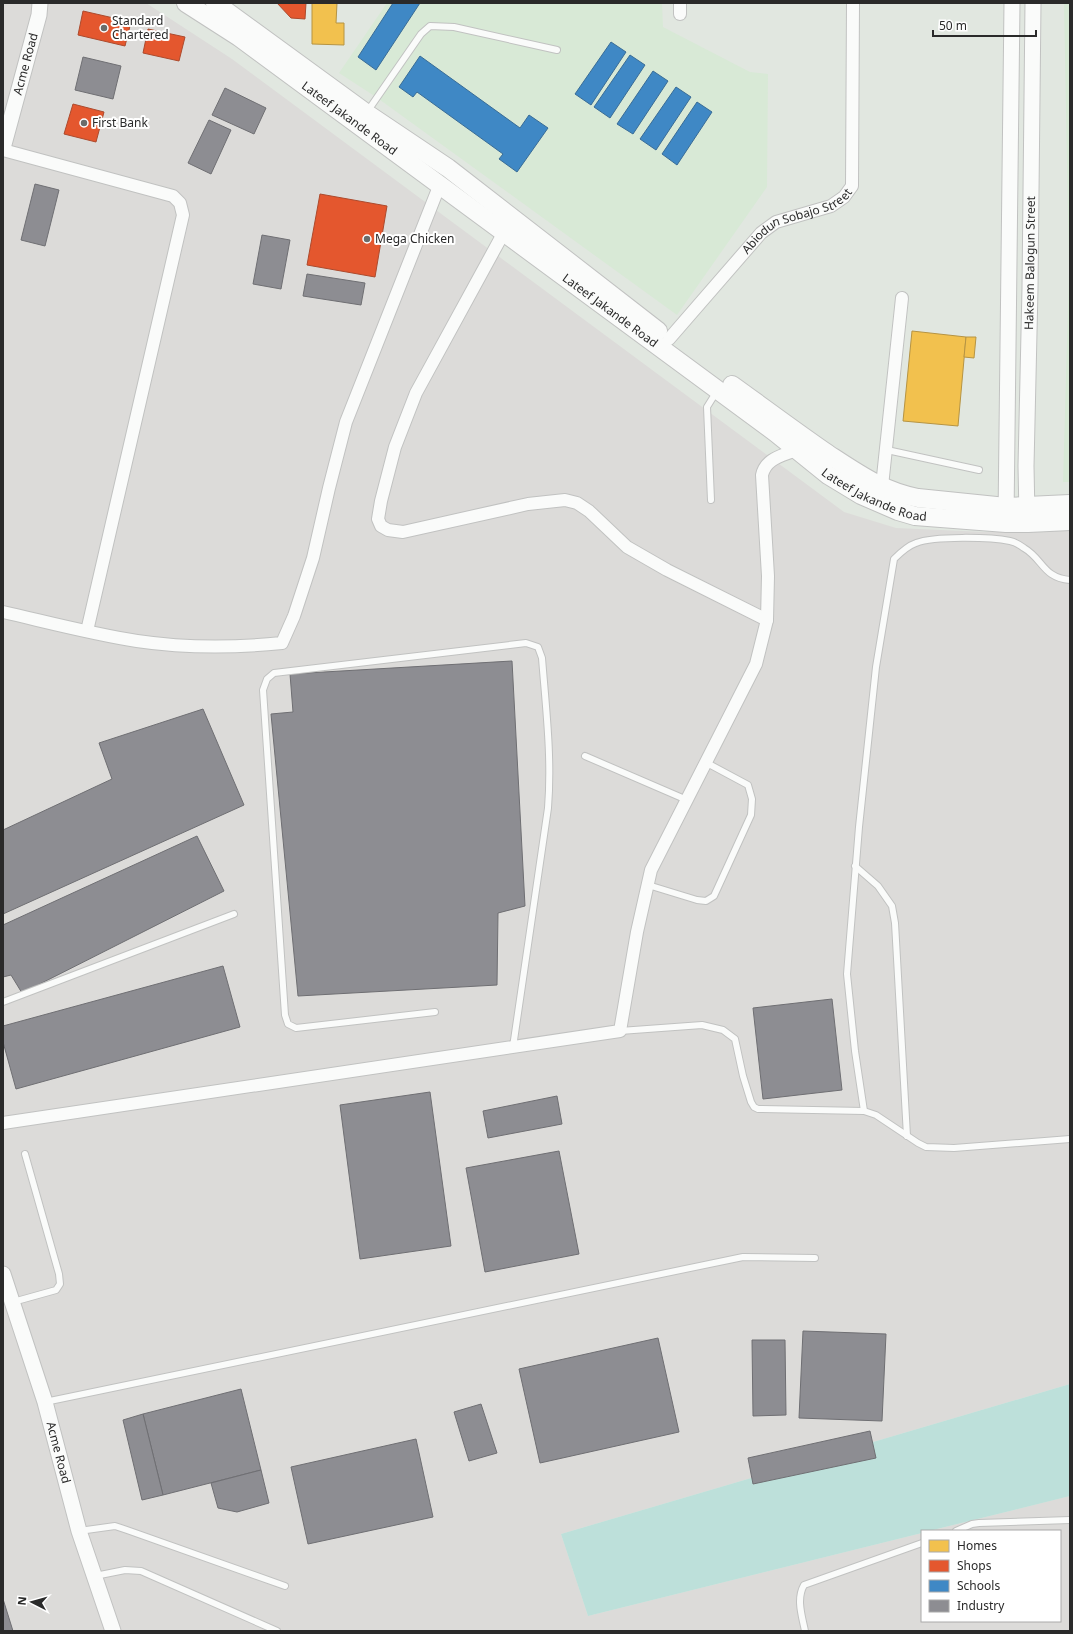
<svg xmlns="http://www.w3.org/2000/svg" width="1073" height="1634" font-family="'Noto Sans',sans-serif">
  <style>
    .industrial { fill: #dcdbd9 }
    .education { fill: #d8e9d6 }
    .green { fill: #bde0da }
    .homes { fill: #f2c14e; stroke: #b69443 }
    .shops { fill: #e4572e; stroke: #ac4a2d }
    .schools { fill: #3f88c5; stroke: #396c96 }
    .industry { fill: #8d8d92; stroke: #6f6f73 }
    .lines { fill: none; stroke-linecap: round; stroke-linejoin: round }
    .service-casing { stroke: #c1c2c1; stroke-width: 8 }
    .minor-casing { stroke: #c1c2c1; stroke-width: 14 }
    .tertiary-casing { stroke: #c1c2c1; stroke-width: 17 }
    .secondary-casing { stroke: #c1c2c1; stroke-width: 20 }
    .service { stroke: #fafbfa; stroke-width: 6 }
    .minor { stroke: #fafbfa; stroke-width: 12 }
    .tertiary { stroke: #fafbfa; stroke-width: 15 }
    .secondary { stroke: #fafbfa; stroke-width: 18 }
    .poi-dot { fill: #6a6c6a; stroke: #fff; stroke-width: 1.5 }
    .labels { text-anchor: middle; stroke-width: 4; stroke-linejoin: round; paint-order: stroke }
    .poi-label { font-size: 12px; fill: #2a2a2a; stroke: #fff; text-anchor: start }
    .street-label { font-size: 12px; fill: #2a2a2a; stroke: #fff }
  </style>
  <rect width="100%" height="100%" fill="#e1e7e0"/>
  <!-- industrial -->
  <polygon class="industrial" points="3,3 146,3 232,59 844,512 896,528 985,532 1070,529 1070,1384 561,1534 588,1616 922,1533 922,1621 1060,1621 1060,1531 929,1531 1070,1496 1070,1631 3,1631"/>
  <!-- education -->
  <g class="education">
    <polygon points="387,3 662,3 663,27 750,72 768,74 767,187 677,315 376,97 339,73"/>
    <polygon points="1064,3 1070,3 1070,482 1063,482 1069,271"/>
  </g>
  <!-- green -->
  <polygon class="green" points="1070,1384 1070,1496 929,1531 922,1531 922,1533 588,1616 561,1534"/>
  <!-- homes -->
  <g class="homes">
    <polygon points="312,3 337,3 336,23 344,23 344,45 312,44"/>
    <polygon points="912,331 966,337 958,426 903,421"/>
    <polygon points="966,337 976,337 974,358 964,357"/>
  </g>
  <!-- shops -->
  <g class="shops">
    <polygon points="277,3 306,3 305,19 291,18"/>
    <polygon points="83,11 131,22 125,46 78,35"/>
    <polygon points="148,29 185,37 179,61 143,53"/>
    <polygon points="73,104 104,112 96,142 64,134"/>
    <polygon points="320,194 387,206 375,277 307,265"/>
  </g>
  <!-- schools -->
  <g class="schools">
    <polygon points="393,3 420,3 376,70 358,57"/>
    <polygon points="611,42 626,52 591,105 575,94"/>
    <polygon points="630,55 645,65 610,118 594,107"/>
    <polygon points="420,56 520,128 529,115 548,128 517,172 499,159 503,154 417,92 413,97 399,87"/>
    <polygon points="653,71 668,81 633,134 617,124"/>
    <polygon points="676,87 691,97 656,150 640,139"/>
    <polygon points="697,102 712,112 677,165 662,154"/>
  </g>
  <!-- industry -->
  <g class="industry">
    <polygon points="83,57 121,66 113,99 75,90"/>
    <polygon points="225,88 266,108 254,134 212,115"/>
    <polygon points="209,120 231,130 211,174 188,163"/>
    <polygon points="35,184 59,190 45,246 21,240"/>
    <polygon points="262,235 290,240 281,289 253,284"/>
    <polygon points="307,274 365,283 361,305 303,296"/>
    <polygon points="512,661 525,906 498,913 497,985 298,996 271,714 293,712 290,674"/>
    <polygon points="203,709 244,805 3,914 3,830 112,779 99,743"/>
    <polygon points="197,836 224,891 22,993 11,975 3,977 3,925"/>
    <polygon points="223,966 240,1027 16,1089 3,1042 3,1026"/>
    <polygon points="832,999 842,1090 763,1099 753,1008"/>
    <polygon points="430,1092 451,1246 360,1259 340,1105"/>
    <polygon points="557,1096 562,1124 488,1138 483,1111"/>
    <polygon points="559,1151 579,1254 485,1272 466,1168"/>
    <polygon points="803,1331 886,1334 882,1421 799,1418"/>
    <polygon points="658,1338 679,1432 540,1463 519,1369"/>
    <polygon points="752,1340 785,1340 786,1415 753,1416"/>
    <polygon points="241,1389 261,1470 163,1495 143,1414"/>
    <polygon points="481,1404 497,1453 469,1461 454,1412"/>
    <polygon points="143,1414 163,1495 142,1500 123,1420"/>
    <polygon points="870,1431 876,1458 753,1484 748,1458"/>
    <polygon points="416,1439 433,1517 308,1544 291,1467"/>
    <polygon points="261,1470 269,1503 237,1512 218,1508 211,1483"/>
    <polygon points="3,1599 13,1631 3,1631"/>
  </g>
  <g class="lines">
    <!-- service casing -->
    <g class="service-casing">
      <g id="service">
        <polyline points="367,112 421,34 430,26 454,27 557,50"/>
        <polyline points="887,450 979,470"/>
        <polyline points="711,500 707,407 717,391"/>
        <polyline points="585,756 687,800"/>
        <polyline points="855,866 878,886 892,906 895,923 907,1136"/>
        <polyline points="648,885 697,900 706,901 714,896 751,815 752,799 748,785 707,763"/>
        <polyline points="3,1002 234,914"/>
        <path d="M 435,1012 L 296,1028 L 288,1024 L 285,1015 L 263,690 L 267,679 L 274,673 L 526,643 L 538,647 L 542,658 C 546,709 552,758 548,808 L 513,1047"/>
        <polyline points="620,1031 702,1025 723,1030 735,1039 743,1076 751,1102 754,1107 758,1109 864,1111 876,1115 918,1143 926,1147 954,1148 1070,1139"/>
        <path d="M 864,1111 L 855,1051 L 847,974 L 859,827 L 876,667 L 894,559 C 900,553 907,546 916,543 C 934,536 990,537 1010,541 C 1015,542 1020,545 1024,548 C 1043,559 1043,578 1070,580"/>
        <polyline points="13,1302 56,1290 60,1284 59,1274 25,1154"/>
        <polyline points="45,1402 743,1257 815,1258"/>
        <polyline points="79,1531 115,1526 127,1530 285,1586"/>
        <polyline points="956,1531 972,1524 979,1523 1070,1520"/>
        <polyline points="95,1576 125,1570 141,1571 277,1631"/>
        <path d="M 805,1631 C 802,1616 796,1599 804,1585 L 922,1543"/>
      </g>
    </g>
    <!-- minor casing -->
    <g class="minor-casing">
      <g id="minor">
        <polyline points="680,3 680,14"/>
        <polyline points="3,150 173,196 180,203 183,215 87,631"/>
        <polyline points="504,232 416,393 395,447 381,501 378,519 381,526 388,530 403,532 528,504 565,500 577,503 589,511 627,547 667,570 767,620"/>
        <path id="s1" d="M 669,339 L 761,233 L 776,222 L 831,206 L 844,197 L 852,186 L 853,3"/>
        <polyline points="882,486 902,298"/>
        <path d="M 3,612 C 47,622 92,634 137,641 C 184,648 234,648 282,643 L 294,616 L 313,558 L 329,488 L 346,422 L 440,184"/>
        <path d="M 3,1123 L 620,1031 L 637,932 L 651,870 L 756,664 L 767,620 L 768,576 L 762,475 C 766,458 782,456 796,450"/>
      </g>
    </g>
    <!-- tertiary casing -->
    <g class="tertiary-casing">
      <g id="tertiary">
        <path id="s2" d="M 3,148 L 39,15 L 40,3"/>
        <path id="s3" d="M 1027,516 L 1026,466 L 1030,288 L 1033,3"/>
        <polyline points="1006,518 1012,3"/>
        <path id="s4" d="M 3,1274 L 45,1402 L 79,1531 L 113,1631"/>
      </g>
    </g>
    <!-- secondary casing -->
    <g class="secondary-casing">
      <g id="secondary">
        <path id="s5" d="M 186,3 L 239,37 L 776,433 L 828,475 L 861,495 L 898,511 L 915,516 L 1006,523 L 1028,523 L 1070,521"/>
        <polyline points="215,3 366,113 448,168 658,331"/>
        <path d="M 732,385 C 764,408 796,432 828,454 C 857,473 884,492 918,498 L 1006,507 L 1070,504"/>
      </g>
    </g>
    <!-- service -->
    <use href="#service" class="service"/>
    <!-- minor -->
    <use href="#minor" class="minor"/>
    <!-- tertiary -->
    <use href="#tertiary" class="tertiary"/>
    <!-- secondary -->
    <use href="#secondary" class="secondary"/>
  </g>
  <!-- markers -->
  <g class="poi-dot">
    <circle cx="104" cy="28" r="4"/>
    <circle cx="84" cy="123" r="4"/>
    <circle cx="367" cy="239" r="4"/>
  </g>
  <g class="labels">
    <!-- poi labels -->
    <g class="poi-label">
      <text x="112" y="25">Standard<tspan x="112" dy="14">Chartered</tspan></text>
      <text x="92" y="127">First Bank</text>
      <text x="375" y="243">Mega Chicken</text>
    </g>
    <!-- street labels -->
    <g class="street-label">
      <text dy="4" stroke="none"><textPath href="#s2" startOffset="87">Acme Road</textPath></text>
      <text dy="4" stroke="none"><textPath href="#s5" startOffset="200">Lateef Jakande Road</textPath></text>
      <text dy="4" stroke="none"><textPath href="#s1" startOffset="178">Abiodun Sobajo Street</textPath></text>
      <text dy="4" stroke="none"><textPath href="#s3" startOffset="253">Hakeem Balogun Street</textPath></text>
      <text dy="4" stroke="none"><textPath href="#s5" startOffset="524">Lateef Jakande Road</textPath></text>
      <text dy="4" stroke="none"><textPath href="#s5" startOffset="848">Lateef Jakande Road</textPath></text>
      <text dy="4" stroke="none"><textPath href="#s4" startOffset="187">Acme Road</textPath></text>
    </g>
  </g>
  <!-- border -->
  <rect width="1073" height="1634" fill="none" stroke="#2a2a2a" stroke-width="8"/>
  <!-- legend -->
  <rect x="921" y="1530" width="140" height="92" fill="#ffffff" stroke="#aaaaaa"/>
  <rect x="929" y="1540" width="20" height="12" fill="#f2c14e" stroke="#aaaaaa"/>
  <text x="957" y="1550" font-size="12" fill="#2a2a2a">Homes</text>
  <rect x="929" y="1560" width="20" height="12" fill="#e4572e" stroke="#aaaaaa"/>
  <text x="957" y="1570" font-size="12" fill="#2a2a2a">Shops</text>
  <rect x="929" y="1580" width="20" height="12" fill="#3f88c5" stroke="#aaaaaa"/>
  <text x="957" y="1590" font-size="12" fill="#2a2a2a">Schools</text>
  <rect x="929" y="1600" width="20" height="12" fill="#8d8d92" stroke="#aaaaaa"/>
  <text x="957" y="1610" font-size="12" fill="#2a2a2a">Industry</text>
  <!-- north arrow -->
  <g transform="translate(32 1602) rotate(276)" stroke="#ffffff" stroke-width="3" paint-order="stroke">
  <path d="M0-3L7 15L0 10L-7 15Z" fill="#2a2a2a"/>
  <text y="-6" font-size="11" font-weight="bold" text-anchor="middle" fill="#2a2a2a">N</text>
  </g>
  <!-- scale -->
  <path d="M933 30v6h103v-6" fill="none" stroke="#2a2a2a" stroke-width="2"/>
  <text x="939" y="30" font-size="12" fill="#2a2a2a" stroke="#ffffff" stroke-width="3" paint-order="stroke">50 m</text>
</svg>
